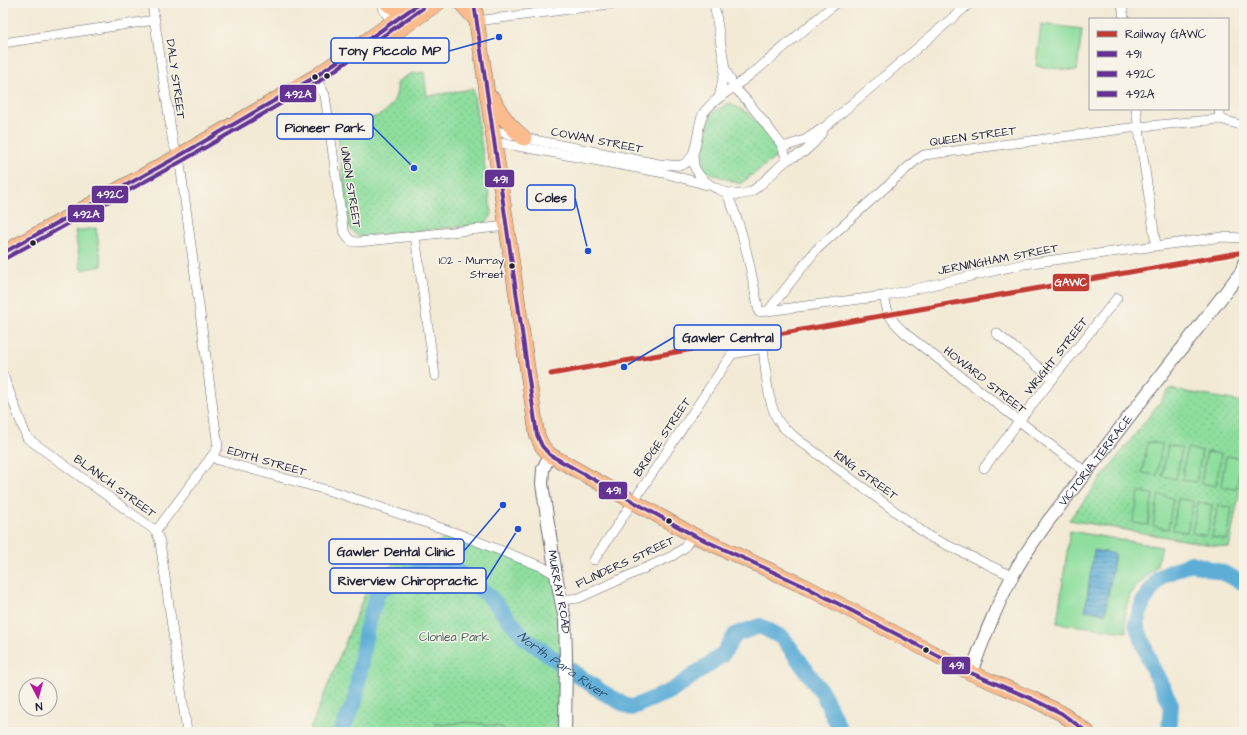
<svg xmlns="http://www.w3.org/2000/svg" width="1247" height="735" font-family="'Architects Daughter',sans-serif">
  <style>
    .park { fill: url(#park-dots); stroke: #58806c }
    .pitch { fill: #8ede9e; stroke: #58806c }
    .water { fill: url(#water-rules); stroke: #406889 }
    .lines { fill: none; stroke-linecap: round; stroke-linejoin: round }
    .river { stroke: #5dadd7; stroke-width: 16 }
    .minor-casing { stroke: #6b6871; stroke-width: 10 }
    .tertiary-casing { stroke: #6b6871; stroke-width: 14 }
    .primary-casing { stroke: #6b6871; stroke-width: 16 }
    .minor { stroke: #fff; stroke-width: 9 }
    .tertiary { stroke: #fff; stroke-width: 12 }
    .primary { stroke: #fbbb8c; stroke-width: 15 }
    .bus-1-casing { stroke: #f7f3e8; stroke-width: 7 }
    .bus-2-casing { stroke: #f7f3e8; stroke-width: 7 }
    .bus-3-casing { stroke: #f7f3e8; stroke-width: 7 }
    .bus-1 { stroke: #633293; stroke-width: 4 }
    .bus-2 { stroke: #633293; stroke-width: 4 }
    .bus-3 { stroke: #633293; stroke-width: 4 }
    .rail-1-casing { stroke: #f7f3e8; stroke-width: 8 }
    .rail-1 { stroke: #c23b33; stroke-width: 5 }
    .bus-dot { fill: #22223b; stroke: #f7f3e8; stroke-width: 1.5 }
    .labels { text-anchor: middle; stroke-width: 3; stroke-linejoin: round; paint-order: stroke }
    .bus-label { font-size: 11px; fill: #22223b; stroke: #f7f3e8; text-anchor: end }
    .street-label { font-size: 12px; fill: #22223b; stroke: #f7f3e8 }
    .park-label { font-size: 12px; fill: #425a59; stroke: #f7f3e8 }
    .water-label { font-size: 13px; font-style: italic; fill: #375372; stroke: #f7f3e8 }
    .leader { fill: none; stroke: #1d4ed8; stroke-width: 1.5 }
    .callout-dot { fill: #1d4ed8; stroke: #f7f3e8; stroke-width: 1.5 }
    .callout { fill: #f7f3e8; stroke: #1d4ed8; stroke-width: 1.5 }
    .callout-label { font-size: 13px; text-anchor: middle; font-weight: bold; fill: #22223b }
    .line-badge { stroke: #f7f3e8; stroke-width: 1.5 }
    .badge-label { font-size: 11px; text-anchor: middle; font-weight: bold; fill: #fff }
  </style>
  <defs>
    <pattern id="park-dots" width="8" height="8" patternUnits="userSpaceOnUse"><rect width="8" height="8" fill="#8ede9e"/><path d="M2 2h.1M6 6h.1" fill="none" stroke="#7abe89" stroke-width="1.8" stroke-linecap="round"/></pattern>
    <pattern id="water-rules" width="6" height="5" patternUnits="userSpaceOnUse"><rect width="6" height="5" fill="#5dadd7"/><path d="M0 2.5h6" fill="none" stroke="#4c8cb0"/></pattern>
  </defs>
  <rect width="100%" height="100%" fill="#f7f3e8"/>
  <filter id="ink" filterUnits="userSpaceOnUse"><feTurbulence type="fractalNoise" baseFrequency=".025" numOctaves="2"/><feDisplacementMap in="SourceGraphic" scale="8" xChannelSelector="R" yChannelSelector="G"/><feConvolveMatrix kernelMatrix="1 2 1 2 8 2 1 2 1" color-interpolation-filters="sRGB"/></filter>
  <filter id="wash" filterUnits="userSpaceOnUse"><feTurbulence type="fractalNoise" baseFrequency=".012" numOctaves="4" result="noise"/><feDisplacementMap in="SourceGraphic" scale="16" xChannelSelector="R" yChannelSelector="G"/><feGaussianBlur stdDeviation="0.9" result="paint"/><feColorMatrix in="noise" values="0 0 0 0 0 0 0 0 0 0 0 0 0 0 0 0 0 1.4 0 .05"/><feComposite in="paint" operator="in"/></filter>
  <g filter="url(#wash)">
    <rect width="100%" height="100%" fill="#f2ead5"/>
    <!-- park -->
    <g class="park">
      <path d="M 424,72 L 427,96 L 473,89 L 492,215 L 485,224 L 359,237 L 351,230 L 349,225 L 336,120 C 348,120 363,121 375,117 C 389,113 399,97 397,82 L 410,74 Z"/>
      <polygon points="730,103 749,114 774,143 779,155 740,184 699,169 711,113"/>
      <polygon points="1170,389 1244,402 1244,466 1229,548 1069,520"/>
      <polygon points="456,535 556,575 562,600 565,732 309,732 367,589 401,556"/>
    </g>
    <!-- pitch -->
    <g class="pitch">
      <polygon points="1041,24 1082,29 1077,71 1036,66"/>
      <polygon points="96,228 102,266 81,270 75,231"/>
      <polygon points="1148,442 1162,444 1157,475 1142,473"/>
      <polygon points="1168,445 1182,448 1176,479 1162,476"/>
      <polygon points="1187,448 1202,451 1196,482 1182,480"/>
      <polygon points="1207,452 1221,454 1216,486 1201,483"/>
      <polygon points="1226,456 1241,458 1236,489 1221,487"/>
      <polygon points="1139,492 1153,494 1148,525 1133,523"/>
      <polygon points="1159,495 1173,498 1168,529 1153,526"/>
      <polygon points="1178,499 1193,501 1187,532 1173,530"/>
      <polygon points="1198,502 1212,505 1207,536 1192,533"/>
      <polygon points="1218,505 1232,508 1227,540 1212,537"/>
      <polygon points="1070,531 1162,547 1156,567 1138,585 1130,595 1125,612 1126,632 1057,623"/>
      <polygon points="468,722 501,727 505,732 436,732 436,723 442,725"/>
    </g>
    <!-- water -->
    <polygon class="water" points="1094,550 1115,554 1105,614 1085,610"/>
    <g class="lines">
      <!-- river -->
      <g class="river">
        <path id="s1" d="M 341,732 L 355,701 L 366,630 L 378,592 L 407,574 L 452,567 L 488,595 L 526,639 L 602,692 L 631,708 L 673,690 L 722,655 L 736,634 L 760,626 L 783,638 L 823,694 L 841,732"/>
        <polyline points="1169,732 1171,704 1151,665 1136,624 1143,602 1160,577 1191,563 1223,573 1244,583"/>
      </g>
    </g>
  </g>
  <g filter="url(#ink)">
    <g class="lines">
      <!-- minor casing -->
      <g class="minor-casing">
        <g id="minor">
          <polyline points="152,3 173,143 179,156 218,447 212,456 218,460 341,494 456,533 543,567 556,575"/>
          <polyline points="382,3 384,10 394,27"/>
          <polyline points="714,3 725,69 734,87 758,69 836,3"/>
          <polyline points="1122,3 1124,19"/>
          <polyline points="477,21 617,3"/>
          <polyline points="3,43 155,20"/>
          <path d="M 315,77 L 325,95 L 343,228 C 346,236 349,243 359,242 L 507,226"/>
          <polyline points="719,98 725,69"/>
          <polyline points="1136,109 1156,245"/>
          <polyline points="1219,109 1220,119"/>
          <path d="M 493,130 L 524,138 L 659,164 C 666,164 674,166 681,165 C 699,162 696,127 703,114 C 710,103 723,95 734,87 L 750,104 L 781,144 L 787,160 C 775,170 764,183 752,191 C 735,201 704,186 696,170 C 693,166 694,160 693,155"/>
          <polyline points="495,142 664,173 707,185"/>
          <polyline points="783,147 805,140 826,126 970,3"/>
          <polyline points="787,160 804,152 814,143 823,131"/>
          <path d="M 726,192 C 744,229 751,271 759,312 L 884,296 L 1024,264 L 1222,237 L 1244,238"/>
          <polyline points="415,236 435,376"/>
          <path d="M 884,296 C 888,317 891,320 906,334 L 1087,473"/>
          <polyline points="768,311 816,250 916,160 924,155 1138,127 1220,119 1244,126"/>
          <polyline points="996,333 1053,379"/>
          <polyline points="3,375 27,438 156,531 160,542 187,732"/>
          <polyline points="984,468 1019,421 1117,298"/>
          <polyline points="156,531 212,456"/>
          <path d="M 594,560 L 732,354 L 763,348 C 766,370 767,409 782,426 C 786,430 791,434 796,438 L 930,537 L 1012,576"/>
          <polyline points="562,600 579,598 672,556 684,548 693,535"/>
        </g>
      </g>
      <!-- tertiary casing -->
      <g class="tertiary-casing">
        <g id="tertiary">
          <path id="s2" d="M 550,455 L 543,469 L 542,484 L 556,575 L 565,620 L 566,658 L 565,732"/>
          <path id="s3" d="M 971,673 C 983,640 995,608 1012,577 C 1022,557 1036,538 1049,520 L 1242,271 L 1244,263"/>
        </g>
      </g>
      <!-- primary casing -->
      <g class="primary-casing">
        <g id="primary">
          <path d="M 387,3 C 394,9 402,9 411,9"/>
          <polyline points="461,3 477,21"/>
          <polyline points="474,3 537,435 542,446 550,455 693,535 808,588 971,673 1030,698 1061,713 1087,732"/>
          <polyline points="380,43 438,3"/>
          <path d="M 493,99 C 501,116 510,127 524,138"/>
          <polyline points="3,253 179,156 315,77 420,3"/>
        </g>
      </g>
      <!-- minor -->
      <use href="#minor" class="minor"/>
      <!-- tertiary -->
      <use href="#tertiary" class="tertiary"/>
      <!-- primary -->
      <use href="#primary" class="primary"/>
      <!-- bus-1 casing -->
      <g class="bus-1-casing">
        <polyline id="bus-1" points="474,3 537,435 542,446 550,455 693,535 808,588 971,673 1030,698 1061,713 1087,732"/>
      </g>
      <!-- bus-2 casing -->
      <g class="bus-2-casing">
        <polyline id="bus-2" points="3,253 179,156 315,77 420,3"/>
      </g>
      <!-- bus-3 casing -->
      <g class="bus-3-casing">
        <polyline id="bus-3" points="6,258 182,161 318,82 423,8"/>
      </g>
      <!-- bus-1 -->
      <use href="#bus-1" class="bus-1"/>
      <!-- bus-2 -->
      <use href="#bus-2" class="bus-2"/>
      <!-- bus-3 -->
      <use href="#bus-3" class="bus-3"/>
      <!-- rail-1 casing -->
      <g class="rail-1-casing">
        <polyline id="rail-1" points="551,374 1244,252"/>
      </g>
      <!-- rail-1 -->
      <use href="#rail-1" class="rail-1"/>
    </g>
  </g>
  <!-- markers -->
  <g class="bus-dot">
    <circle cx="327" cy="76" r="3.5"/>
    <circle cx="315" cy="77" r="3.5"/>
    <circle cx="33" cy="243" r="3.5"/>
    <circle cx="512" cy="266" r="3.5"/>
    <circle cx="669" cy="521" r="3.5"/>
    <circle cx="926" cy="650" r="3.5"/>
  </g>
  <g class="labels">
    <!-- bus labels -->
    <g class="bus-label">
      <text x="504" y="264">102 - Murray<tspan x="504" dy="14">Street</tspan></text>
    </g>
    <!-- street labels -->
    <g class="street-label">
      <text transform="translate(176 79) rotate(82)" y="4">DALY STREET</text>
      <text transform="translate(973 136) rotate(-8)" y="4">QUEEN STREET</text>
      <text transform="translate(597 140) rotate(11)" y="4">COWAN STREET</text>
      <text transform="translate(351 187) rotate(81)" y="4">UNION STREET</text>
      <text transform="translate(998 259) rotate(-11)" y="4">JERNINGHAM STREET</text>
      <text transform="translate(1056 356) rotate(-52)" y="4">WRIGHT STREET</text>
      <text transform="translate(985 380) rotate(38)" y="4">HOWARD STREET</text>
      <text transform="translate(662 437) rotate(-56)" y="4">BRIDGE STREET</text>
      <text transform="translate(267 461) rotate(16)" y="4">EDITH STREET</text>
      <text dy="4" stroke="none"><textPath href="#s3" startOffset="248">VICTORIA TERRACE</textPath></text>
      <text transform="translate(866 475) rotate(36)" y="4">KING STREET</text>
      <text transform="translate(115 486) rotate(36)" y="4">BLANCH STREET</text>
      <text transform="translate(625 562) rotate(-25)" y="4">FLINDERS STREET</text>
      <text dy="4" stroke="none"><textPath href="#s2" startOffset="140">MURRAY ROAD</textPath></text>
    </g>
    <!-- park labels -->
    <g class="park-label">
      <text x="454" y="641">Clonlea Park</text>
    </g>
    <!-- water labels -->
    <g class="water-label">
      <text dy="5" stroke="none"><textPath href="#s1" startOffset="374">North Para River</textPath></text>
    </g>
  </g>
  <!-- callouts -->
  <path class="leader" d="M499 37L449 51M414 168L373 127M588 251L575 198M624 367L674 337M503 505L464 551M518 529L486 580"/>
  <g class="callout-dot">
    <circle cx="499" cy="37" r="4"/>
    <circle cx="414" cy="168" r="4"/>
    <circle cx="588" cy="251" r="4"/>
    <circle cx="624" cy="367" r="4"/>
    <circle cx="503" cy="505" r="4"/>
    <circle cx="518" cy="529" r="4"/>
  </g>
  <g class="callout">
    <rect x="331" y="38" width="118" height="25" rx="4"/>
    <rect x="277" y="114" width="96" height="25" rx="4"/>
    <rect x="527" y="185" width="48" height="25" rx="4"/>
    <rect x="674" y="325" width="107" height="25" rx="4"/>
    <rect x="329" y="539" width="135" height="25" rx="4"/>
    <rect x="330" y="568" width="156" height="25" rx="4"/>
  </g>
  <g class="callout-label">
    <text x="390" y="55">Tony Piccolo MP</text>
    <text x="325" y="132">Pioneer Park</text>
    <text x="551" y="202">Coles</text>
    <text x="728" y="342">Gawler Central</text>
    <text x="396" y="556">Gawler Dental Clinic</text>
    <text x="408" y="585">Riverview Chiropractic</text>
  </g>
  <g class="line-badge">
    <rect x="279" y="84" width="38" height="19" rx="4" fill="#633293"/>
    <rect x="484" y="169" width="31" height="19" rx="4" fill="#633293"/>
    <rect x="91" y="185" width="38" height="19" rx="4" fill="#633293"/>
    <rect x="67" y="204" width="38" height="19" rx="4" fill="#633293"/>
    <rect x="1052" y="273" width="38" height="19" rx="4" fill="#c23b33"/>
    <rect x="598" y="481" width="30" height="19" rx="4" fill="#633293"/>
    <rect x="941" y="656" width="30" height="19" rx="4" fill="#633293"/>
  </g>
  <g class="badge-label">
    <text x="298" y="98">492A</text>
    <text x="500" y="183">491</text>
    <text x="110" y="198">492C</text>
    <text x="86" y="218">492A</text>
    <text x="1071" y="286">GAWC</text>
    <text x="613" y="494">491</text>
    <text x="956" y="669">491</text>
  </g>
  <!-- margin -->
  <rect width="1247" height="735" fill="none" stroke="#f7f3e8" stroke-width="16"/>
  <!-- legend -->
  <rect x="1089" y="18" width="140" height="92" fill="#f7f3e8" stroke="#a29fa3"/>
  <rect x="1097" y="31" width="20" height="6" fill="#c23b33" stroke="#a29fa3"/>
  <text x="1125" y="38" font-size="12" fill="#22223b">Railway GAWC</text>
  <rect x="1097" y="51" width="20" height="6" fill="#633293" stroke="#a29fa3"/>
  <text x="1125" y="58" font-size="12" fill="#22223b">491</text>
  <rect x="1097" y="71" width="20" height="6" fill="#633293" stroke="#a29fa3"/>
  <text x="1125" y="78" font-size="12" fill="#22223b">492C</text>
  <rect x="1097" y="91" width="20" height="6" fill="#633293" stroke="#a29fa3"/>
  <text x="1125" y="98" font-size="12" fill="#22223b">492A</text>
  <!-- north arrow -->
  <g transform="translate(38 697) rotate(174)"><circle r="19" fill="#f7f3e8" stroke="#a29fa3"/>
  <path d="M0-3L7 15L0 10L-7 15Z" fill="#b5179e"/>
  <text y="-6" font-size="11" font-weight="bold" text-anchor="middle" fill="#22223b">N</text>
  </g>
</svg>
